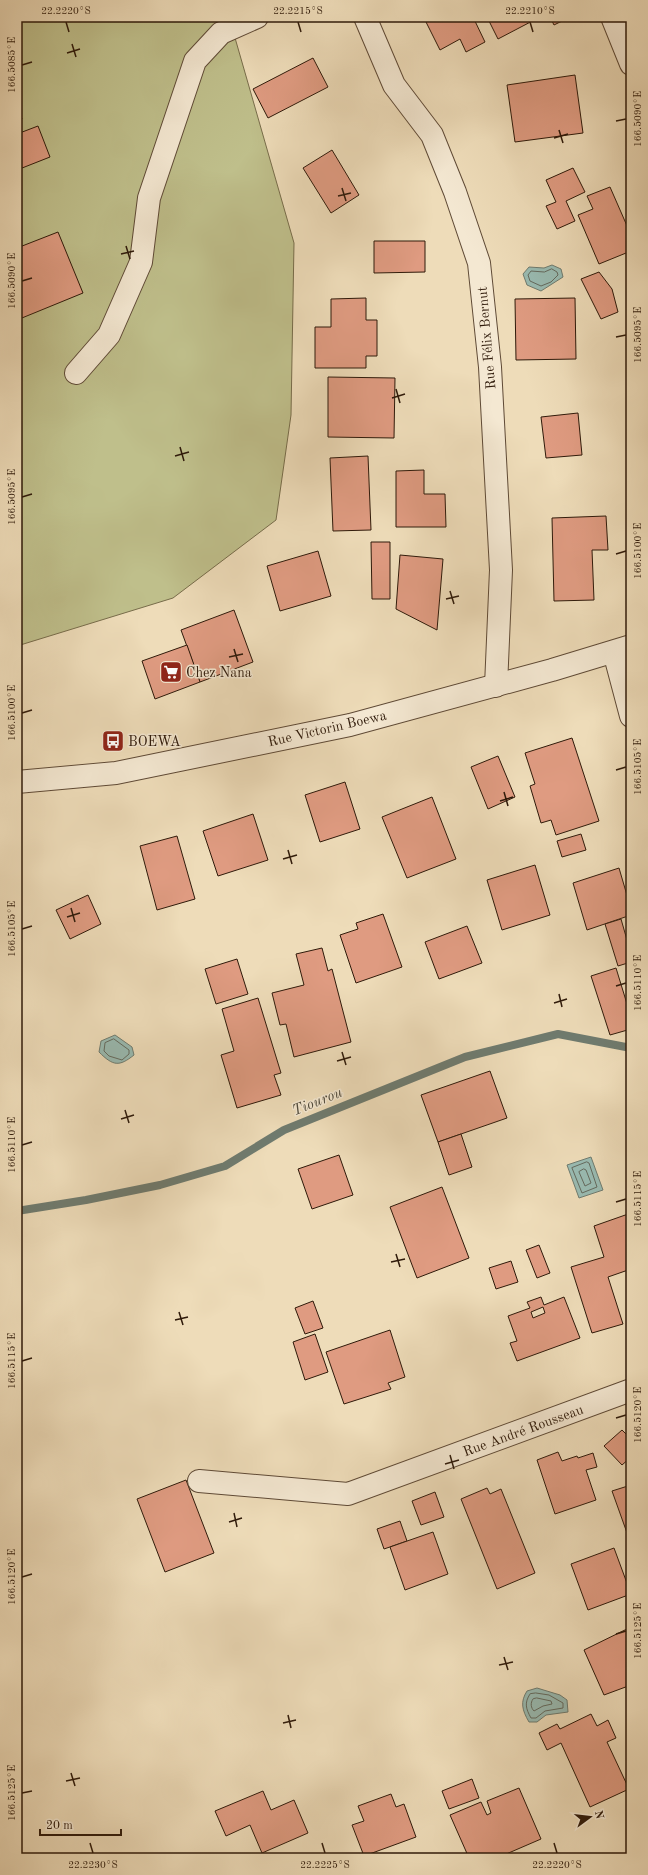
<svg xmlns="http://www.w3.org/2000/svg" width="648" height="1875" font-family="'Old Standard TT',serif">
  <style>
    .green { fill: #bfbf8b; stroke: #776c4a }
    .water { fill: #99bbb2; stroke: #6f7b6f }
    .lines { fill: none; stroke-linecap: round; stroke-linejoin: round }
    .shore { stroke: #646a5e; stroke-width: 1 }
    .stream { stroke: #6f7b6f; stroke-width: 8 }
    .building { fill: #df9b81; stroke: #2f1a0a; fill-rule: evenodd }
    .minor-casing { stroke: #5f4a36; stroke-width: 24 }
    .minor { stroke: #f4e8d2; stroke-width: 22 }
    .ticks { fill: none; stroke: #2f1a0a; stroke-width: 1.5 }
    .labels { text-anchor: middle; stroke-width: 3; stroke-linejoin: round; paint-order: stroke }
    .street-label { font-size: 14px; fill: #2f1a0a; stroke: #f4e8d2 }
    .poi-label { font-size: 14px; fill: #2f1a0a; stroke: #f4e8d2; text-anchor: start }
    .water-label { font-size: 15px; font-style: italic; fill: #4f4a3c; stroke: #f4e8d2 }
    .neatline { fill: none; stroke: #2f1a0a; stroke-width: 1.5 }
    .ticks-label { font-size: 10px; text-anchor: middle; fill: #2f1a0a }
  </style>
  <rect width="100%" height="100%" fill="#eedcb9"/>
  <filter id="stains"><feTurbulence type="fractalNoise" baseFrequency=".005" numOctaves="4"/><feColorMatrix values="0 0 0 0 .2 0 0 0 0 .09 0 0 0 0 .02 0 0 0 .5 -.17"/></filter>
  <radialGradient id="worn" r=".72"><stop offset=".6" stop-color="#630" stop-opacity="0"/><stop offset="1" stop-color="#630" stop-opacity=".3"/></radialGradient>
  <!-- green -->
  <polygon class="green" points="17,17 229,17 294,243 291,415 276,520 173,598 17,646"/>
  <!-- water -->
  <g class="water">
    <polygon points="552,265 561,269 563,277 541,291 527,285 523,274 529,267 544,268"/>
    <path d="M 115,1035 L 132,1047 L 134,1055 C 119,1067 113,1066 99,1052 L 101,1041 Z"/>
    <polygon points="591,1157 603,1190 579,1198 567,1165"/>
    <path d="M 537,1688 L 560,1695 L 567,1700 L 568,1712 L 546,1715 L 537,1722 L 529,1722 C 522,1710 520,1702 527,1691 Z"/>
  </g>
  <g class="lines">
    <!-- shore -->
    <g class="shore">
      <polygon points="552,269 557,272 558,275 551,282 541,286 530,281 528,275 531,271 544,272"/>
      <polygon points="114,1039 129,1050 129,1054 122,1060 109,1056 104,1051 105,1043"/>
      <polygon points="587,1162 589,1163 597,1187 582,1193 572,1168"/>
      <polygon points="584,1169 586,1170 591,1183 585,1186 579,1172"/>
      <path d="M 536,1693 L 549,1695 L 563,1703 L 563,1708 L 545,1711 L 536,1718 L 531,1718 C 526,1709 524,1703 530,1694 Z"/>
      <path d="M 537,1698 L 551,1701 L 552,1704 L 543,1706 L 534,1711 C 531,1708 530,1703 533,1699 Z"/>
    </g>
    <!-- stream -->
    <polyline class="stream" points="17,1211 86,1200 160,1185 225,1166 284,1130 465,1057 558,1034 631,1048"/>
  </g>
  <!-- building -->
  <g class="building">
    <polygon points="436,17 473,17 485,42 466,52 460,39 440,50 426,22"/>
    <polygon points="487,17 540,17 498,39"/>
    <polygon points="550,17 563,17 564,20 554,25"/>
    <polygon points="313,58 328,87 268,118 253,89"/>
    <polygon points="575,75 583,133 515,142 507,85"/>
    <polygon points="17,106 22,119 17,121"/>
    <polygon points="38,126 50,157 17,170 17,134"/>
    <polygon points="332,150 359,195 331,213 303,168"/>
    <polygon points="573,168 585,192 566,201 575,221 557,229 546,206 556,202 546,180"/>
    <polygon points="610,187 631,235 631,251 599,264 578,215 593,209 587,196"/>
    <polygon points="58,232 83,293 17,320 17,248"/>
    <polygon points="374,241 425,241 425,272 374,273"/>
    <polygon points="599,272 612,289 618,312 601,319 581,279"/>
    <polygon points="366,298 366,320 377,320 377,356 366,356 366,368 315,368 315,327 331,327 331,299"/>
    <polygon points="575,298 576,359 516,360 515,299"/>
    <polygon points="328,377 395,378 394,438 328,437"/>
    <polygon points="578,413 582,455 546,458 541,417"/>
    <polygon points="368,456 371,530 333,531 330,458"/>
    <polygon points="424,470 424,494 445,494 446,527 396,527 396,471"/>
    <polygon points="606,516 608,550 592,550 594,600 554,601 552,518"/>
    <polygon points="371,542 390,542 390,599 372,599"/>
    <polygon points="318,551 331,596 280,611 267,566"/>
    <polygon points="400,555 443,559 437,630 396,609"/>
    <polygon points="234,610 253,662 200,682 181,630"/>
    <polygon points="187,645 200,682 155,699 142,661"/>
    <polygon points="572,738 599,821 556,835 551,820 541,823 530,786 535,784 525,753"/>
    <polygon points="498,756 515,797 488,809 471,767"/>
    <polygon points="345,782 360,829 320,842 305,795"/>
    <polygon points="432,797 456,859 407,878 382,817"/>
    <polygon points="253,814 268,860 218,876 203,831"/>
    <polygon points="581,834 586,850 562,857 557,841"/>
    <polygon points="177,836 195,899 157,910 140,846"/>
    <polygon points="535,865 550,915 502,930 487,880"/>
    <polygon points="619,868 631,909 631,915 587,930 573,883"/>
    <polygon points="88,895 101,924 70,939 56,910"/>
    <polygon points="383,914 402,967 356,983 340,935 358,929 356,923"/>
    <polygon points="621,919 631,954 631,962 618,966 605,924"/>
    <polygon points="467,926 482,963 439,979 425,942"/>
    <polygon points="322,948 328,971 332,969 351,1042 294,1057 286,1024 280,1025 272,993 304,985 296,954"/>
    <polygon points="237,959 248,994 216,1004 205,969"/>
    <polygon points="616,968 631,1017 631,1029 610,1035 591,976"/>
    <polygon points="258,998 281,1073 274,1075 281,1095 237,1108 221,1055 234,1051 222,1009"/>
    <polygon points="490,1071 507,1118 438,1142 421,1095"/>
    <polygon points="461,1134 472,1167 449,1175 438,1142"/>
    <polygon points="339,1155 353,1195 312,1209 298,1169"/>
    <polygon points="442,1187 469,1258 417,1278 390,1207"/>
    <polygon points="631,1213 631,1269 608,1277 623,1324 592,1333 571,1267 604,1257 594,1226"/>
    <polygon points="539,1245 550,1273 537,1278 526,1250"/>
    <polygon points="511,1261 518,1282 496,1289 489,1268"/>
    <path d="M 541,1297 L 544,1305 L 564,1297 L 580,1338 L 517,1361 L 510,1343 L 517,1341 L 508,1316 L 530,1308 L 527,1302 ZM 543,1307 L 545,1313 L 533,1318 L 531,1312 Z"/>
    <polygon points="313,1301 323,1328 305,1334 295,1308"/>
    <polygon points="390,1330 405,1377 388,1383 391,1389 344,1404 326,1352"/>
    <polygon points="315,1334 328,1372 305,1380 293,1342"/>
    <polygon points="622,1430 631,1439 631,1457 622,1465 604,1446"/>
    <polygon points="558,1452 562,1461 577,1456 578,1458 593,1453 597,1467 586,1470 596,1500 555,1514 537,1460"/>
    <polygon points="186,1480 214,1553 165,1572 137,1499"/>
    <polygon points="631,1485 631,1544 612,1491"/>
    <polygon points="487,1488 490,1494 501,1489 535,1573 497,1589 461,1499"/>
    <polygon points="435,1492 444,1517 421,1525 412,1501"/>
    <polygon points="400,1521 407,1541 384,1549 377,1529"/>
    <polygon points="433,1532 448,1574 405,1590 390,1547"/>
    <polygon points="614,1548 631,1594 588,1610 571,1564"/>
    <polygon points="631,1627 631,1685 604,1695 584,1650"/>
    <polygon points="591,1714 597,1726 608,1720 616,1738 607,1742 629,1789 590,1807 561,1743 547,1750 539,1733 557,1724 560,1729"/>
    <polygon points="472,1779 479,1798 449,1809 442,1791"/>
    <polygon points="519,1788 541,1839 497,1858 469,1858 450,1815 481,1802 487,1815 491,1813 487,1801"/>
    <polygon points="263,1791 271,1810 294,1800 308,1833 262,1853 250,1825 226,1836 215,1811"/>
    <polygon points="391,1794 396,1807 404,1804 416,1837 364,1856 352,1825 364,1821 358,1806"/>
  </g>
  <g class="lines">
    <!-- minor casing -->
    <g class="minor-casing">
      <g id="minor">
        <polyline points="365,17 394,85 432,135 455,192 479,263 490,367 501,570 496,686"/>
        <polyline points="612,17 631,64"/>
        <polyline points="76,373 109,335 141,262 149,198 195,61 221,33 257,17"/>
        <polyline points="614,652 631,716"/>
        <polyline points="17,782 116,773 350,725 552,670 631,646"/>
        <polyline points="199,1481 348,1494 631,1390"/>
      </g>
    </g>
    <!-- minor -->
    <use href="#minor" class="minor"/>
  </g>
  <!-- ticks -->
  <path class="ticks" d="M 66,22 L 69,32M 298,22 L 301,32M 530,22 L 533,32M 72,44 L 76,57M 67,53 L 80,49M 22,65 L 32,62M 616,121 L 626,119M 559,130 L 563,143M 554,138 L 568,134M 342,188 L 346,201M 338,196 L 351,193M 126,246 L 130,259M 121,254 L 134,251M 22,281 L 32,278M 616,337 L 626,335M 396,389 L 400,403M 392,398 L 405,394M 180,447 L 184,461M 175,456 L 189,452M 22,497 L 32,494M 616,554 L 626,551M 450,591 L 454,604M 446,599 L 459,596M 234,649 L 238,662M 229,657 L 243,654M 22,713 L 32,710M 616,770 L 626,767M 504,792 L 508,806M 500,801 L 513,797M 288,850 L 292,864M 283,859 L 297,855M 71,908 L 75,922M 67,917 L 80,913M 22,929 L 32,926M 616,986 L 626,983M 559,994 L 562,1007M 554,1003 L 567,999M 342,1052 L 346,1065M 337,1061 L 351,1057M 125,1110 L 129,1123M 121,1119 L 134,1115M 22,1145 L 32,1142M 616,1202 L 626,1199M 396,1254 L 400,1267M 391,1262 L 405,1259M 179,1312 L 183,1325M 175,1320 L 188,1317M 22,1361 L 32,1358M 616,1418 L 626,1415M 450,1455 L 454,1469M 445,1464 L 459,1460M 234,1513 L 237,1527M 229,1522 L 242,1518M 22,1577 L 32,1574M 616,1634 L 626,1631M 504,1657 L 508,1670M 499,1665 L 513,1662M 288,1715 L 291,1728M 283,1723 L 296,1720M 71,1773 L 75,1786M 66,1781 L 80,1778M 22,1793 L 32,1791M 90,1843 L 93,1853M 322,1843 L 325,1853M 554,1843 L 557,1853"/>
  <!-- icons -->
  <defs>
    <g id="supermarket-square" transform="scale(1.15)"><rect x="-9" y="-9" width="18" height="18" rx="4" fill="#8f2418" stroke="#f4e8d2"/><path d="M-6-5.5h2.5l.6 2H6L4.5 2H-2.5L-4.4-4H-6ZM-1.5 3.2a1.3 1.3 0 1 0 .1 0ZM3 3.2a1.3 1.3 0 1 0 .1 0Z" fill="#fff"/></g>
    <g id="bus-square" transform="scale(1.15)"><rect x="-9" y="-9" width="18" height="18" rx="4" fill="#8f2418" stroke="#f4e8d2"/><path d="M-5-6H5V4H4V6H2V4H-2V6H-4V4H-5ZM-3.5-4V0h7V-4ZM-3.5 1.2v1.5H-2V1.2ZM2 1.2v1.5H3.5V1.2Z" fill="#fff"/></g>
  </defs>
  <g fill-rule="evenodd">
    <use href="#supermarket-square" x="171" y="672"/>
    <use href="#bus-square" x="113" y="741"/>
  </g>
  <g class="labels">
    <!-- street labels -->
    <g class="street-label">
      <text transform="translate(486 338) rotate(-95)" y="5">Rue Félix Bernut</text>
      <text transform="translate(327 728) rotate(-13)" y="5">Rue Victorin Boewa</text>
      <text transform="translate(523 1430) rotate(-20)" y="5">Rue André Rousseau</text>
    </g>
    <!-- poi labels -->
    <g class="poi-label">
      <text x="186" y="677">Chez Nana</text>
      <text x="128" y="746">BOEWA</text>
    </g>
    <!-- water labels -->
    <g class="water-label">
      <text transform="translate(317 1101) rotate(-22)" y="5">Tiourou</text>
    </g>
  </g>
  <!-- margin -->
  <rect width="648" height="1875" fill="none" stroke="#eedcb9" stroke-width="44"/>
  <!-- north arrow -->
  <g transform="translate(590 1817) rotate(75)" stroke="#f4e8d2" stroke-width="3" paint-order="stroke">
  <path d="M0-3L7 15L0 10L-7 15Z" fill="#2f1a0a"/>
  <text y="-6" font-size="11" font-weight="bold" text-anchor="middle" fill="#2f1a0a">N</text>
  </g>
  <!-- scale -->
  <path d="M40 1829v6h81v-6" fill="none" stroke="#2f1a0a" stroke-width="2"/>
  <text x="46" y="1829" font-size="12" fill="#2f1a0a" stroke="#f4e8d2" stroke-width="3" paint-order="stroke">20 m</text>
  <rect x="22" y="22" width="604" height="1831" class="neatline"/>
  <g class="ticks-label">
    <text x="66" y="14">22.2220°S</text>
    <text x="298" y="14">22.2215°S</text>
    <text x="530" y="14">22.2210°S</text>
    <text transform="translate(11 65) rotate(-90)" y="4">166.5085°E</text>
    <text transform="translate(637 119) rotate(-90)" y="4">166.5090°E</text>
    <text transform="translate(11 281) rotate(-90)" y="4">166.5090°E</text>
    <text transform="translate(637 335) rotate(-90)" y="4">166.5095°E</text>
    <text transform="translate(11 497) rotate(-90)" y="4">166.5095°E</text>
    <text transform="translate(637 551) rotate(-90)" y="4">166.5100°E</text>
    <text transform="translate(11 713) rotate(-90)" y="4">166.5100°E</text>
    <text transform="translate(637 767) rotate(-90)" y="4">166.5105°E</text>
    <text transform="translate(11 929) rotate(-90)" y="4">166.5105°E</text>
    <text transform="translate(637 983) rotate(-90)" y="4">166.5110°E</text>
    <text transform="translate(11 1145) rotate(-90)" y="4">166.5110°E</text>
    <text transform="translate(637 1199) rotate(-90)" y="4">166.5115°E</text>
    <text transform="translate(11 1361) rotate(-90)" y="4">166.5115°E</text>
    <text transform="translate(637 1415) rotate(-90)" y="4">166.5120°E</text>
    <text transform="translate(11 1577) rotate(-90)" y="4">166.5120°E</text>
    <text transform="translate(637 1631) rotate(-90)" y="4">166.5125°E</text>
    <text transform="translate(11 1793) rotate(-90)" y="4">166.5125°E</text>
    <text x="93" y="1868">22.2230°S</text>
    <text x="325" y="1868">22.2225°S</text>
    <text x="557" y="1868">22.2220°S</text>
  </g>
  <rect width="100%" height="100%" filter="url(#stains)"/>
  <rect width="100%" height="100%" fill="url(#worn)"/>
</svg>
